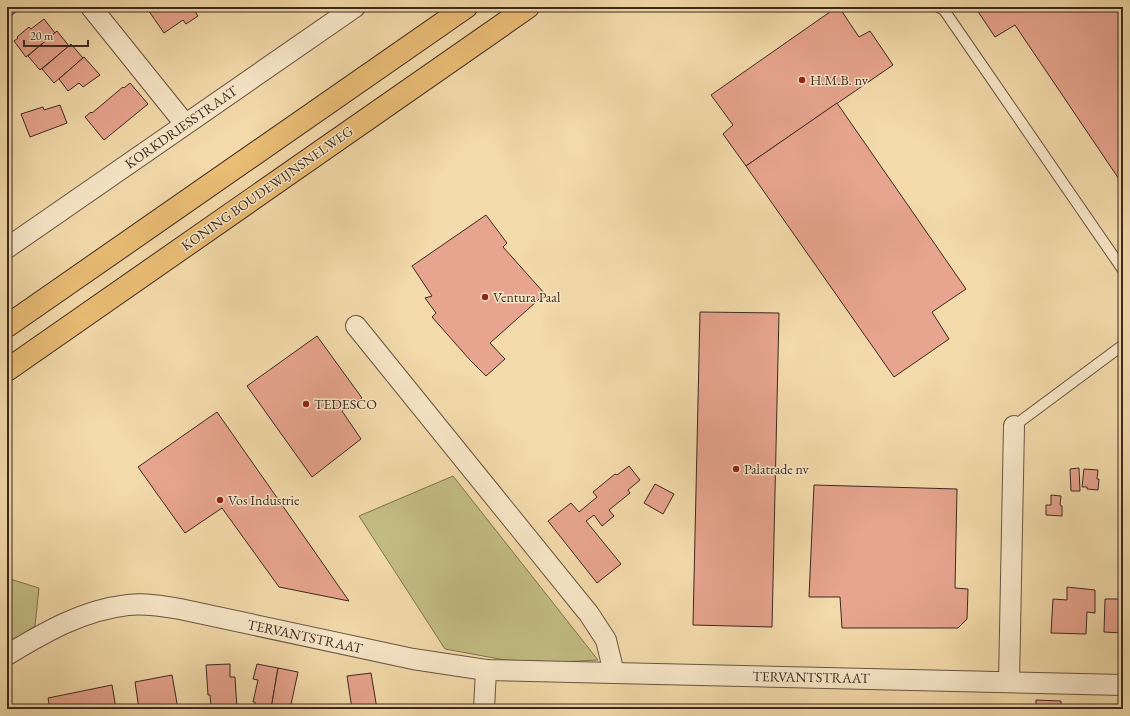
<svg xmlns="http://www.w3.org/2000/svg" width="1130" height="716" font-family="'EB Garamond',serif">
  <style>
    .green { fill: #c2bd84; stroke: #7f7352 }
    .building { fill: #e7a48e; stroke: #3c291f }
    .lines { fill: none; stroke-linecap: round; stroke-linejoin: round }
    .lane-casing { stroke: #6a5542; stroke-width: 12 }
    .street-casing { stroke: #6a5542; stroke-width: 22 }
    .highway-casing { stroke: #3c291f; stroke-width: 24 }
    .lane { stroke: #f7e7c8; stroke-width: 10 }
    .street { stroke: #f7e7c8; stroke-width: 20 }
    .highway { stroke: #eabd75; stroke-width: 22 }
    .poi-dot { fill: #8f2418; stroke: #f7e7c8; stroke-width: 1.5 }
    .labels { text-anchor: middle; stroke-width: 3; stroke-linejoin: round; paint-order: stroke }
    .poi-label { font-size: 14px; fill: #3c291f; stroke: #f7e7c8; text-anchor: start }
    .street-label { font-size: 14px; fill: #3c291f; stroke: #f7e7c8 }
  </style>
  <rect width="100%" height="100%" fill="#f3daaa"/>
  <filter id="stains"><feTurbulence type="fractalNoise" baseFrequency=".005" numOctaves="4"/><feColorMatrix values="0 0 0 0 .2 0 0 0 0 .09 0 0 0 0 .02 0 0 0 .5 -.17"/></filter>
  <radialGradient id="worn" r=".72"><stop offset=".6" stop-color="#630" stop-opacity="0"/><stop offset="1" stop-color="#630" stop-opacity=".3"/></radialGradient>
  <!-- green -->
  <g class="green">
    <polygon points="453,476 598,660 560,662 505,660 445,649 359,516"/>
    <polygon points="7,578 39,588 35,626 7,644"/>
  </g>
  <!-- building -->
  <g class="building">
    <polygon points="7,7 22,7 7,19"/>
    <polygon points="146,7 192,7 198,16 186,24 183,20 164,33"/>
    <polygon points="837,7 839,7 859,37 870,31 893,65 746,166 723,134 733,125 711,95"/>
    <polygon points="975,7 1123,7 1123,185 1015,25 995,37"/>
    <polygon points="44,19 55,33 26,57 14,41 18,38 17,37 29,27 31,29"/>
    <polygon points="57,31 69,46 40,70 28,56"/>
    <polygon points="71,44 83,58 54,83 42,69"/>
    <polygon points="84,57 100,75 83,87 79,83 68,91 59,79"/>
    <polygon points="130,83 148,104 104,140 85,117 91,112 92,113 123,87 124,88"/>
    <polygon points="837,103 966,289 932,312 949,339 894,377 746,166"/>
    <polygon points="60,105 67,123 30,137 21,114 43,107 44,110"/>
    <polygon points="486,215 507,243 503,247 545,294 490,343 505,359 486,376 470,360 432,317 436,313 425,298 432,296 412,266"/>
    <polygon points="700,312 779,313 772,627 693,625"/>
    <polygon points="317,336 362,398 342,411 361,439 312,477 247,386"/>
    <polygon points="217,412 273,492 349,601 279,587 222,508 185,533 138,467"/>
    <polygon points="629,466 640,480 628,490 630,493 609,510 614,516 602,526 594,515 586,521 621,564 597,583 548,521 571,503 579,512 597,497 593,492 615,474 617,475"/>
    <polygon points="1079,468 1080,491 1071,491 1070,469"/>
    <polygon points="1084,469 1098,470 1097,479 1099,479 1098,490 1087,489 1087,487 1082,487"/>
    <polygon points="655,484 674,494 663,514 644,503"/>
    <polygon points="814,485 957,489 955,588 968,589 967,619 958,628 842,628 840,597 809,597"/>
    <polygon points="1051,495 1061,496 1060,505 1062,506 1062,516 1046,515 1046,505 1051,505"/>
    <polygon points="1067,587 1095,590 1095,613 1087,612 1086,634 1051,633 1053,599 1067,600"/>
    <polygon points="1105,599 1123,599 1123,633 1104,632"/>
    <polygon points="230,664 230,677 235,677 237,709 216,709 216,706 211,706 210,695 208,695 206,665"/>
    <polygon points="257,664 278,668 271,709 255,709 255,702 253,702 258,680 253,679"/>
    <polygon points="278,668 298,672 290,709 271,709"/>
    <polygon points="371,673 377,709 352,709 347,676"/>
    <polygon points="172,675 178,709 139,709 135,682"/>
    <polygon points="112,685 116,709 50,709 48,698"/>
    <polygon points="1036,700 1061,701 1061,709 1036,709"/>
  </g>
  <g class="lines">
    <!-- lane casing -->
    <g class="lane-casing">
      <g id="lane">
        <polyline points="939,7 944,10 1123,270"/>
        <polyline points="1014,426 1123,345"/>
      </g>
    </g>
    <!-- street casing -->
    <g class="street-casing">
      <g id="street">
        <polyline points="91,7 185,124"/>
        <polyline points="7,248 355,7"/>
        <polyline points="356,326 589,614 606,640 614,673"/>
        <path d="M 7,655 C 45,632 83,610 128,605 C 145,603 163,606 180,609 L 413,659 L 486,670 L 1123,685"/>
        <polyline points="1009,682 1014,426"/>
        <polyline points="484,709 486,670"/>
      </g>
    </g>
    <!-- highway casing -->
    <g class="highway-casing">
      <g id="highway">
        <polyline points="7,326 466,7"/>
        <polyline points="7,370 528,7"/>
      </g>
    </g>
    <!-- lane -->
    <use href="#lane" class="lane"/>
    <!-- street -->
    <use href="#street" class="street"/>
    <!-- highway -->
    <use href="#highway" class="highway"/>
  </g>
  <!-- markers -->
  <g class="poi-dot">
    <circle cx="802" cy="80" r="4"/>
    <circle cx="485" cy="297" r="4"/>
    <circle cx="306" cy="404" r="4"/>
    <circle cx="736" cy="469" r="4"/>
    <circle cx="220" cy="500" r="4"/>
  </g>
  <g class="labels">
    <!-- poi labels -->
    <g class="poi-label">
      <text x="810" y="85">H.M.B. nv</text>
      <text x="493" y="302">Ventura Paal</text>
      <text x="314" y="409">TEDESCO</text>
      <text x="744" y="474">Palatrade nv</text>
      <text x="228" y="505">Vos Industrie</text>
    </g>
    <!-- street labels -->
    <g class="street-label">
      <text transform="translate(181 127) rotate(-35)" y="5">KORKDRIESSTRAAT</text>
      <text transform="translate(267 188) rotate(-35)" y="5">KONING BOUDEWIJNSNELWEG</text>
      <text transform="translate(305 636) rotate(12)" y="5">TERVANTSTRAAT</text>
      <text transform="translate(811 677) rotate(1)" y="5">TERVANTSTRAAT</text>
    </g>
  </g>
  <!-- margin -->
  <rect width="1130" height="716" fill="none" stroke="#f3daaa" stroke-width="24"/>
  <rect x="8" y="8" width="1114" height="700" fill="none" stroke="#3c291f" stroke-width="2"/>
  <rect x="12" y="12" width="1106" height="692" fill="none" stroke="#3c291f"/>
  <!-- scale -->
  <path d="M24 40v6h64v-6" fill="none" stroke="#3c291f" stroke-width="2"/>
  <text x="30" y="40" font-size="12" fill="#3c291f" stroke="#f7e7c8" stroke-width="3" paint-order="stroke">20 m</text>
  <rect width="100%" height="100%" filter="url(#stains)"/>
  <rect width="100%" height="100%" fill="url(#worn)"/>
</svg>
